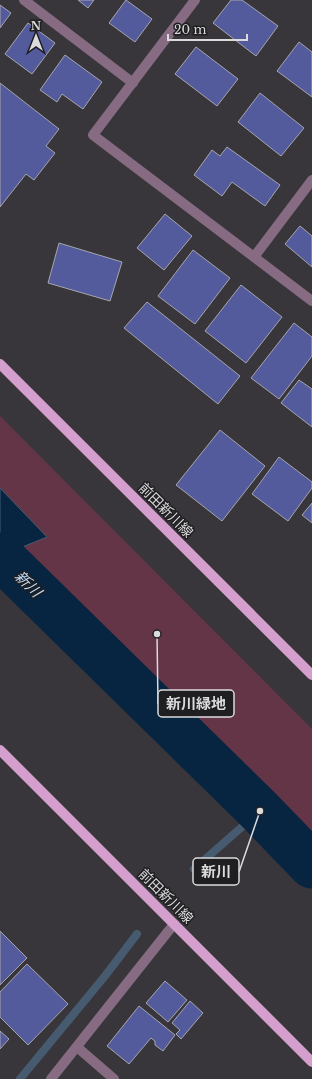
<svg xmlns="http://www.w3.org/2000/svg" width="312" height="1079" font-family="'Libre Baskerville','Noto Sans JP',serif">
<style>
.green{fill:#643546}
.water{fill:#072541;stroke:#475b70}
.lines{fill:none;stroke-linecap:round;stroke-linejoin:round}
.stream{stroke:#475b70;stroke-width:8}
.river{stroke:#072541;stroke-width:47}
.building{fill:#545b9d;stroke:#a5a6ac}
.minor{stroke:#866b82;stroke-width:10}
.major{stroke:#d49ecd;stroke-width:10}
.labels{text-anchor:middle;stroke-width:3;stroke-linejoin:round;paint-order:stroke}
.street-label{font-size:14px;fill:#dbdadd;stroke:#1f1e20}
.water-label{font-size:15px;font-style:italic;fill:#bfddfc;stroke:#1f1e20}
.leader{fill:none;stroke:#dbdadd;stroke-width:1.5}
.callout-dot{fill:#dbdadd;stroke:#1f1e20;stroke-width:1.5}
.callout{fill:#1f1e20;stroke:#dbdadd;stroke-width:1.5}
.callout-label{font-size:15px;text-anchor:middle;font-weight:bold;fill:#dbdadd}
</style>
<rect width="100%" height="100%" fill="#38363a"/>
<path class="green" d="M0,416L312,729V843L0,540Z"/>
<path class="water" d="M0,488L47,537L0,556Z"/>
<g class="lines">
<g class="stream">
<path d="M194,869L260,811"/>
<path d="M20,1079L105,976L137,934"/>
</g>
<path class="river" d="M0,556L260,811L312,865"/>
</g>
<g class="building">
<path d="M78,0H94L88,8Z"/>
<path d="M126,0L152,19L135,42L109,23Z"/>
<path d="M231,0H242L278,26L256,56L213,23Z"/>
<path d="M0,5L11,13L0,28Z"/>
<path d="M28,23L55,43L32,74L5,54Z"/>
<path d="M299,42L312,52V97L277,71Z"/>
<path d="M196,47L238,79L217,106L175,74Z"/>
<path d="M65,55L102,82L83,109L62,94L57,102L40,90Z"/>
<path d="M0,83L59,129L46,146L55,153L34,180L26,174L0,207Z"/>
<path d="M260,93L304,128L281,156L238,122Z"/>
<path d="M227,147L280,185L265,206L232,182L222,196L194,175L212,150L220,156Z"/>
<path d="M165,214L192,236L164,270L137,248Z"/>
<path d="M300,226L312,236V267L285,244Z"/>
<path d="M59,243L122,262L110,301L48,283Z"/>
<path d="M193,250L230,278L195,324L158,296Z"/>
<path d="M241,285L282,317L246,363L205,331Z"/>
<path d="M147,302L240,376L218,404L124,328Z"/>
<path d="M294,323L312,337V356L279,399L251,378Z"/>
<path d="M299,380L312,389V427L281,403Z"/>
<path d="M220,430L265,466L222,521L176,485Z"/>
<path d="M279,457L312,482V488L288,521L252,494Z"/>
<path d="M312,503V523L302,515Z"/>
<path d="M0,931L27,958L0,985Z"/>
<path d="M27,964L68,1004L28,1045L0,1017V992Z"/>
<path d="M165,981L187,1000L168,1022L146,1003Z"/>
<path d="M190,1001L203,1013L181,1039L176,1034L180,1030L172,1023Z"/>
<path d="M139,1006L175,1035L163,1051L155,1045V1041L151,1038L129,1064L107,1046Z"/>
<path d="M0,1031L9,1039L0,1049Z"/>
</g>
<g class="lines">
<g class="minor">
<path d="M24,0L133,83"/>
<path d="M195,0L93,135L312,301"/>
<path d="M254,257L312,180"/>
<path d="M77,1047L114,1079"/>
<path d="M51,1079L174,924"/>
</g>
<g class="major">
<path d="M0,364L312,675"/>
<path d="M0,750L312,1062"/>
</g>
</g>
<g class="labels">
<g class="street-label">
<text transform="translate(166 510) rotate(45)" y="5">前田新川線</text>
<text transform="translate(166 896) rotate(45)" y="5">前田新川線</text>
</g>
<g class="water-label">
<text transform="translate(28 584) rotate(45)" y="5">新川</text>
</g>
</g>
<path class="leader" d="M157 634L158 704M260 811L239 872"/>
<g class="callout-dot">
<circle cx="157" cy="634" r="4"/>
<circle cx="260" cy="811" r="4"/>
</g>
<g class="callout">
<rect x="158" y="690" width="76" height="27" rx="4"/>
<rect x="193" y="858" width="46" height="27" rx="4"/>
</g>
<g class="callout-label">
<text x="196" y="709">新川緑地</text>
<text x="216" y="877">新川</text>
</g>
<g transform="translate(36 36)" stroke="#1f1e20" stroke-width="3" paint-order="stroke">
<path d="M0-3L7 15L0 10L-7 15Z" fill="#dbdadd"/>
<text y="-6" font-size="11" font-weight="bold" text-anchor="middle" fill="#dbdadd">N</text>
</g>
<path d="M168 34v6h79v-6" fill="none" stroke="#dbdadd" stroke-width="2"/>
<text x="174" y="34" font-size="12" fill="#dbdadd" stroke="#1f1e20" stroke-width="3" paint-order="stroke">20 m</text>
</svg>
